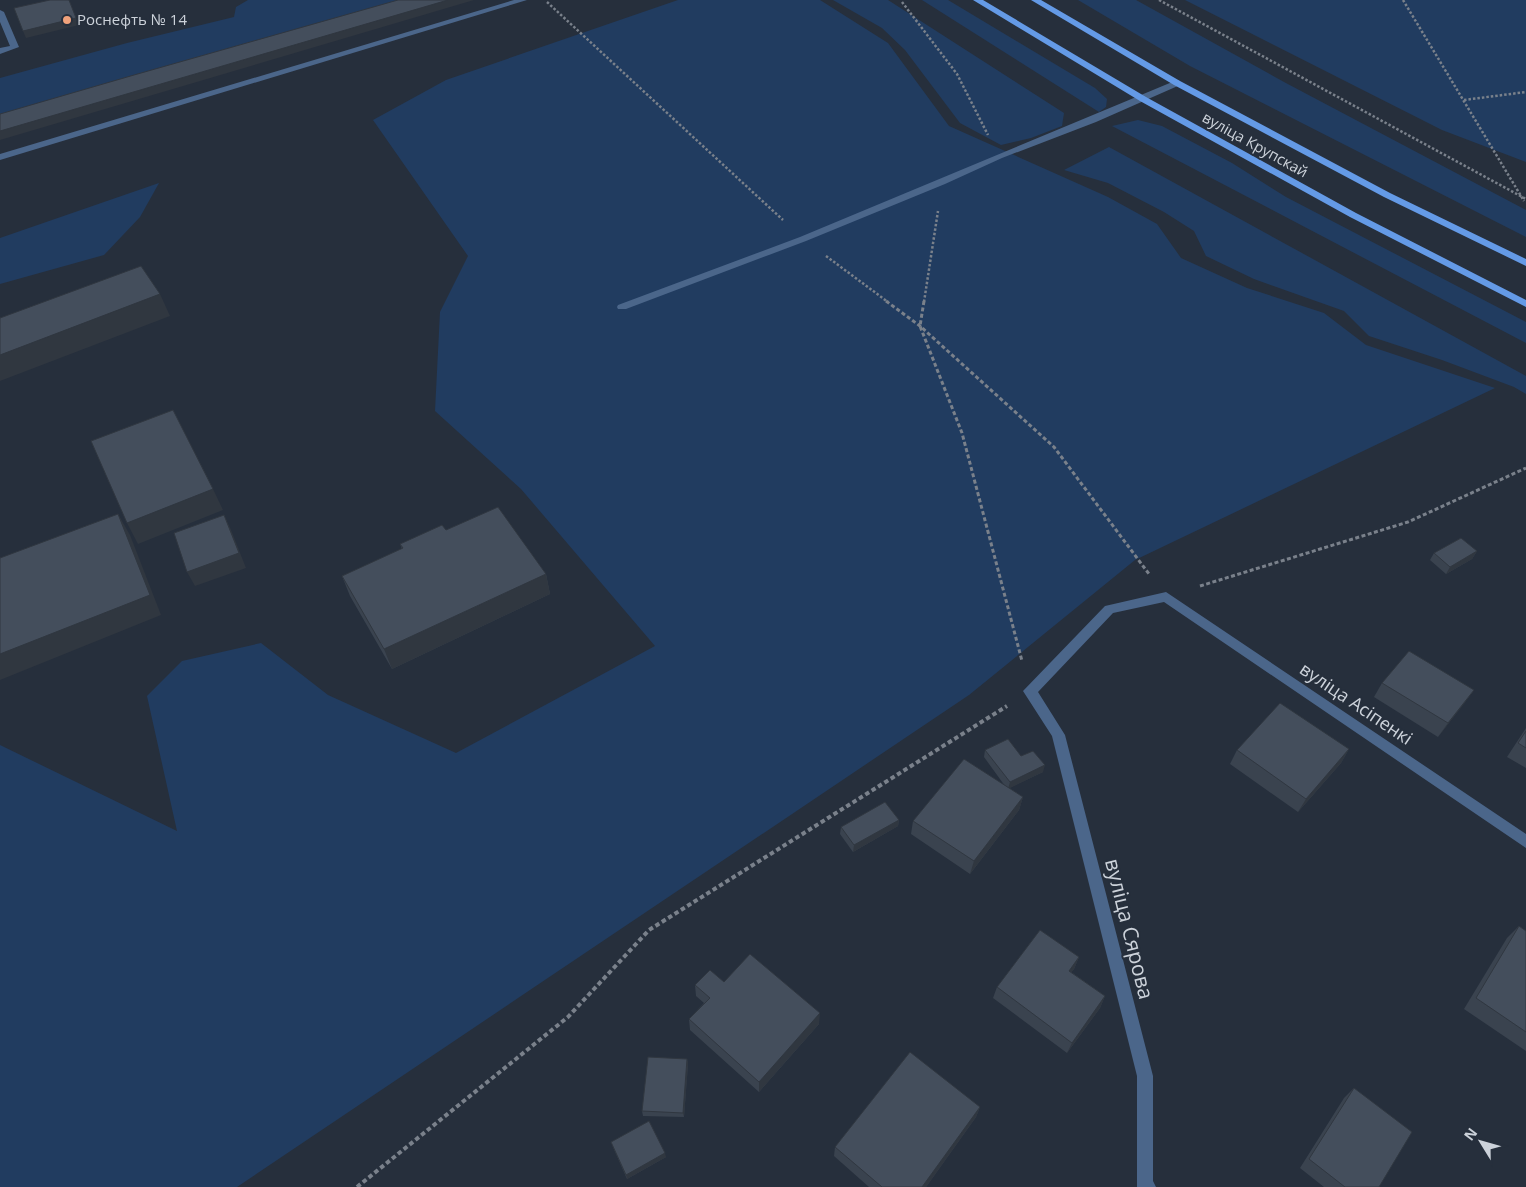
<svg xmlns="http://www.w3.org/2000/svg" width="1526" height="1187" font-family="'Open Sans',sans-serif">
<style>
.green{fill:#213c60}
.lines{fill:none;stroke-linecap:round;stroke-linejoin:round}
.path-far2{stroke:#7a818b;stroke-width:2.5;stroke-dasharray:2.5 2;stroke-linecap:butt}
.path-far1{stroke:#7a818b;stroke-width:3;stroke-dasharray:4 2.5;stroke-linecap:butt}
.path{stroke:#7a818b;stroke-width:4;stroke-dasharray:4.5 3;stroke-linecap:butt}
.lane{fill:#4b668a;fill-rule:evenodd}
.street{fill:#4b668a;fill-rule:evenodd}
.primary{fill:#649ae6;fill-rule:evenodd}
.wall{fill:#3a434f}
.shaded-wall{fill:#303740}
.building{fill:#444e5c;stroke:#303740}
.poi-dot{fill:#f1a27b;stroke:#262f3c;stroke-width:2}
.labels{text-anchor:middle;stroke-width:4;stroke-linejoin:round;paint-order:stroke}
.far-poi-label{font-size:15px;fill:#ccd2da;stroke:#262f3c;text-anchor:start}
.far-street-label{font-size:15px;fill:#ccd2da;stroke:#262f3c}
.street-label{font-size:18px;fill:#ccd2da;stroke:#262f3c}
.near-street-label{font-size:21px;fill:#ccd2da;stroke:#262f3c}
</style>
<rect width="100%" height="100%" fill="#262f3c"/>
<g class="green">
<path d="M248,0H413L0,120V78L127,43L234,17L236,7Z"/>
<path d="M678,0H820L888,43L949,126L1108,197L1157,224L1181,258L1247,288L1324,313L1366,345L1495,388L1135,560L969,695L237,1187H0V745L177,831L147,696L182,661L261,643L328,695L456,753L655,646L521,489L435,411L440,312L468,256L373,120L446,80Z"/>
<path d="M833,0H888L1064,113L1062,126L1031,138L1001,145L960,123L905,50L882,28Z"/>
<path d="M922,0H948L1095,88L1107,99L1106,107L1099,112Z"/>
<path d="M1078,0H1136L1284,82L1526,210V237L1190,66Z"/>
<path d="M1185,0H1526V162L1442,130Z"/>
<path d="M1138,120L1162,126L1232,163L1286,197L1526,322V343L1112,126Z"/>
<path d="M1109,147L1526,376V394L1514,387L1442,360L1369,336L1344,311L1254,279L1206,256L1194,231L1164,212L1108,183L1064,170Z"/>
<path d="M159,183L140,217L104,255L0,284V238Z"/>
</g>
<g class="lines">
<g class="path-far2">
<path d="M1159,0L1526,199"/>
<path d="M1403,0L1524,201"/>
<path d="M547,2L783,220"/>
<path d="M902,2L957,74L988,135"/>
<path d="M1464,100L1526,92"/>
<path d="M826,256L888,302"/>
<path d="M924,302L938,211"/>
</g>
<g class="path-far1">
<path d="M886,301L920,326L1054,447L1149,574"/>
<path d="M924,301L920,326L962,433L1022,661"/>
<path d="M1200,586L1408,522L1526,468"/>
</g>
<path class="path" d="M357,1187L568,1017L649,930L1007,706"/>
<g class="lane">
<path d="M514,0H527L0,160V154Z"/>
<path d="M0,10L4,12L19,47L0,54V48L10,46L0,22Z"/>
<path d="M1177,80L1180,81V85L1096,122L1002,158L945,184L806,241L626,309H618L617,307L618,305L800,237Z"/>
</g>
<path class="street" d="M1166,592L1526,834V848L1164,602L1113,613L1038,692L1065,735L1153,1076V1181L1156,1187H1137V1076L1052,736L1023,691L1105,606Z"/>
<g class="primary">
<path d="M973,0H983L1146,97L1356,213L1526,300V307L1350,217L1140,101Z"/>
<path d="M1031,0H1041L1180,81L1390,193L1526,259V266L1384,197L1174,85Z"/>
</g>
</g>
<g class="wall">
<path d="M446,530L546,574L550,594L392,669L350,596L342,576L402,549L400,544Z"/>
<path d="M1477,551L1472,559L1446,574L1430,560L1434,553Z"/>
<path d="M1382,683L1474,690L1438,737L1374,697Z"/>
<path d="M1526,728V768L1507,757Z"/>
<path d="M1349,749L1341,763L1298,812L1230,764L1237,750Z"/>
<path d="M985,750L1021,756L1043,772L1009,788L1023,797L1019,810L970,874L911,834L913,821L1005,786L984,757Z"/>
<path d="M899,820L898,826L853,852L840,834L841,827Z"/>
<path d="M1519,926L1526,931V1051L1464,1009L1507,938Z"/>
<path d="M1079,957L1074,969L1071,972L1105,996L1100,1008L1067,1053L993,998L997,987Z"/>
<path d="M724,982L819,1024L759,1092L690,1030L689,1019L704,1003L696,996L695,985Z"/>
<path d="M687,1059L688,1064L684,1117L643,1116L642,1111Z"/>
<path d="M1354,1088L1379,1187H1324L1300,1168L1344,1098Z"/>
<path d="M980,1107L976,1117L926,1187H869L834,1156L835,1147Z"/>
<path d="M611,1142L666,1157L627,1179L613,1147Z"/>
</g>
<g class="shaded-wall">
<path d="M448,0H474L0,140V131Z"/>
<path d="M76,18L79,25L26,38L23,31Z"/>
<path d="M160,294L170,316L0,381V355Z"/>
<path d="M213,489L223,510L138,544L127,523Z"/>
<path d="M118,514L130,535L161,615L0,680V654Z"/>
<path d="M224,515L231,530L246,568L195,586L187,572Z"/>
<path d="M1477,551L1472,559L1446,574L1450,567Z"/>
<path d="M546,574L550,594L392,669L384,649Z"/>
<path d="M1474,690L1464,704L1438,737L1448,723Z"/>
<path d="M1349,749L1341,763L1298,812L1306,799Z"/>
<path d="M1045,765L1043,772L1008,789L1010,782Z"/>
<path d="M1023,797L1019,810L970,874L974,861Z"/>
<path d="M899,820L898,826L853,852L854,845Z"/>
<path d="M1079,957L1074,969L1064,982L1069,971Z"/>
<path d="M1105,996L1100,1008L1067,1053L1072,1043Z"/>
<path d="M820,1013L819,1024L759,1092V1082Z"/>
<path d="M687,1059L688,1064L684,1117L683,1113Z"/>
<path d="M980,1107L976,1117L926,1187H922Z"/>
<path d="M665,1153L666,1157L627,1179L626,1175Z"/>
</g>
<g class="building">
<path d="M50,0H69L76,18L23,31L14,8Z"/>
<path d="M398,0H448L0,131V114L134,75Z"/>
<path d="M141,266L160,294L0,355V318Z"/>
<path d="M173,410L213,489L127,523L91,441Z"/>
<path d="M498,507L546,574L384,649L342,576L403,548L400,544L442,525L446,530Z"/>
<path d="M118,514L150,595L0,654V558Z"/>
<path d="M224,515L239,553L187,572L174,533Z"/>
<path d="M1461,538L1477,551L1450,567L1434,553Z"/>
<path d="M1409,651L1474,690L1448,723L1382,683Z"/>
<path d="M1280,703L1349,749L1306,799L1237,750Z"/>
<path d="M1526,731V748L1518,743Z"/>
<path d="M1008,739L1021,756L1033,751L1045,765L1010,782L985,750Z"/>
<path d="M964,759L1023,797L974,861L913,821Z"/>
<path d="M885,802L899,820L854,845L841,827Z"/>
<path d="M1519,926L1526,931V1032L1476,998Z"/>
<path d="M1040,930L1079,957L1069,971L1105,996L1072,1043L997,987Z"/>
<path d="M750,954L820,1013L759,1082L689,1019L710,998L695,985L710,970L724,982Z"/>
<path d="M910,1052L980,1107L922,1187H882L835,1147Z"/>
<path d="M648,1057L687,1059L683,1113L642,1111Z"/>
<path d="M1354,1088L1412,1132L1379,1187H1345L1309,1159Z"/>
<path d="M649,1121L665,1153L626,1175L611,1142Z"/>
</g>
<circle class="poi-dot" cx="67" cy="20" r="5"/>
<g class="labels">
<g class="far-poi-label">
<text x="77" y="25">Роснефть № 14</text>
</g>
<g class="far-street-label">
<text transform="translate(1255 145) rotate(29)" y="5">вуліца Крупскай</text>
</g>
<g class="street-label">
<text transform="translate(1356 704) rotate(34)" y="6">вуліца Асіпенкі</text>
</g>
<g class="near-street-label">
<text transform="translate(1129 929) rotate(76)" y="7">вуліца Сярова</text>
</g>
</g>
<g transform="translate(1481 1142) rotate(307)" stroke="#262f3c" stroke-width="4" paint-order="stroke">
<path d="M0-4L9 19L0 12L-9 19Z" fill="#ccd2da"/>
<text y="-8" font-size="14" font-weight="bold" text-anchor="middle" fill="#ccd2da">N</text>
</g>
</svg>
